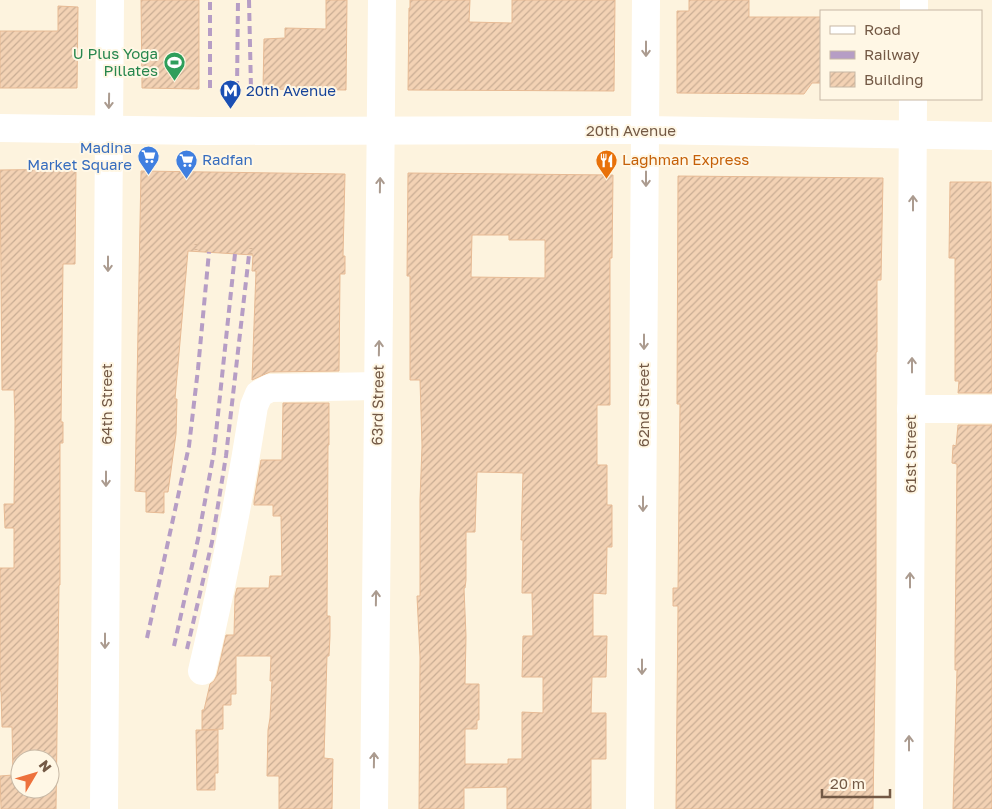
<svg xmlns="http://www.w3.org/2000/svg" width="992" height="809" font-family="'Golos Text',sans-serif">
<style>
.building{fill:url(#building-hatch);stroke:#e7ba94;fill-rule:evenodd}
.lines{fill:none;stroke-linecap:round;stroke-linejoin:round}
.path{stroke:#d8b698;stroke-width:3;stroke-dasharray:1 4;stroke-linecap:butt}
.minor{stroke:#fff;stroke-width:28}
.rail{stroke:#b69dc5;stroke-width:4;stroke-dasharray:8 5;stroke-linecap:butt}
.oneway{stroke:#ab9b8f}
.labels{text-anchor:middle;stroke-width:4;stroke-linejoin:round;paint-order:stroke}
.leisure-label{font-size:15px;fill:#27864d;stroke:#fff7e5;text-anchor:end}
.transit-label{font-size:15px;fill:#164399;stroke:#fff7e5;text-anchor:start}
.street-label{font-size:15px;fill:#735945;stroke:#fff7e5}
.shop-label{font-size:15px;fill:#366cbe;stroke:#fff7e5;text-anchor:end}
.food-label{font-size:15px;fill:#c56008;stroke:#fff7e5;text-anchor:start}
</style>
<defs>
<pattern id="building-hatch" width="6" height="6" patternUnits="userSpaceOnUse" patternTransform="scale(1.25)"><rect width="6" height="6" fill="#f3d2b4"/><path d="M-1 1l2-2M0 6l6-6M5 7l2-2" fill="none" stroke="#c9ad94"/></pattern>
</defs>
<rect width="100%" height="100%" fill="#fdf3de"/>
<g class="building">
<path d="M141,0H199V89L142,88Z"/>
<path d="M326,0H347L346,90L263,89L264,39L285,38V28L326,29Z"/>
<path d="M410,0H470L469,22L512,23V0H615L614,91L408,90L409,8H410Z"/>
<path d="M689,0H749V17H821V83H812L804,94L677,93V11H689Z"/>
<path d="M58,6L78,7L77,88H0V31H58Z"/>
<path d="M76,169L75,264H63L61,422H63V443H60V585H59L56,809H1L0,776L13,775L12,727H2L1,691H0V568H14V528H5L4,504H14L15,422L14,390H2L0,170ZM20,759H50V789H20Z"/>
<path d="M141,171L345,174L343,256H345V274H340L339,371L270,372L252,380L256,271H252L253,255L188,251L175,399H177L176,434L168,492H164V513L146,512V492L135,491Z"/>
<path d="M408,173L613,175L612,258H610V405H597V465H607V505H612V547H607L606,594L593,593V636H607L606,677H592L591,713H606V759H591V809H507V787L464,788V809H419L420,657L417,596H420V500L422,446L420,380H410V276H407ZM472,235H509V240H545V278L471,277ZM477,472L523,473L521,540H523L522,593H532L533,636H523L522,677H543V713L522,712V759H508V764H465V729H477V720H479V684H465L466,636L464,588H465L466,580V532H475Z"/>
<path d="M678,176L883,178L881,280H877V352H876V609L873,809H676L678,606H673V588H678L680,404H677Z"/>
<path d="M950,182H991L992,393H958L959,381H955V258H949Z"/>
<path d="M283,403H329V445H328L327,616H330V636L329,656H327L324,758L333,759L332,809H279V776H267L268,730L270,718L272,681H270L271,656H236V694H231V705H223V729L202,730V710H204L210,684L214,681L217,675L226,635H234L235,596L237,588H269L270,576H282L281,516H273V505H254V501L261,460H282Z"/>
<path d="M958,425H992V809H953L957,670H955V652L957,464L952,463L953,445L956,446Z"/>
<path d="M196,730H218V773H215V790H197Z"/>
</g>
<g class="lines">
<g class="path">
<path d="M196,250V242"/>
<path d="M251,254V246"/>
</g>
<g class="minor">
<path d="M914,11V0"/>
<path d="M0,128L201,131L646,130L992,136"/>
<path d="M911,409H992"/>
<path d="M202,671C223,583 240,495 254,406L259,394L270,388L378,386"/>
<path d="M104,809L110,0"/>
<path d="M374,809L382,0"/>
<path d="M640,809L646,0"/>
<path d="M909,809L913,99"/>
</g>
<g class="rail">
<path d="M249,0L251,89"/>
<path d="M210,88V0"/>
<path d="M237,89L238,0"/>
<path d="M147,638L189,446L198,369L209,252"/>
<path d="M174,646L198,539L214,452L235,254"/>
<path d="M187,649L212,542L226,456L249,255"/>
</g>
</g>
<defs><path id="oneway-shaft" d="M-6 0H5M1.5-3L5.5 0L1.5 3" fill="none" stroke-width="1.6" stroke-linecap="round" stroke-linejoin="round" transform="scale(1.25)"/></defs>
<g class="oneway">
<use href="#oneway-shaft" transform="translate(646 49) rotate(90)"/>
<use href="#oneway-shaft" transform="translate(109 101) rotate(91)"/>
<use href="#oneway-shaft" transform="translate(646 179) rotate(90)"/>
<use href="#oneway-shaft" transform="translate(380 185) rotate(-89)"/>
<use href="#oneway-shaft" transform="translate(913 203) rotate(-90)"/>
<use href="#oneway-shaft" transform="translate(108 264) rotate(90)"/>
<use href="#oneway-shaft" transform="translate(644 342) rotate(90)"/>
<use href="#oneway-shaft" transform="translate(379 348) rotate(-89)"/>
<use href="#oneway-shaft" transform="translate(912 365) rotate(-90)"/>
<use href="#oneway-shaft" transform="translate(106 479) rotate(90)"/>
<use href="#oneway-shaft" transform="translate(643 504) rotate(90)"/>
<use href="#oneway-shaft" transform="translate(910 580) rotate(-90)"/>
<use href="#oneway-shaft" transform="translate(376 598) rotate(-89)"/>
<use href="#oneway-shaft" transform="translate(105 641) rotate(90)"/>
<use href="#oneway-shaft" transform="translate(642 667) rotate(90)"/>
<use href="#oneway-shaft" transform="translate(909 743) rotate(-90)"/>
<use href="#oneway-shaft" transform="translate(374 760) rotate(-89)"/>
</g>
<defs>
<symbol id="stadium-pin" viewBox="-11 -11 22 30"><path d="M0 17L-7.5 6A9.5 9.5 0 1 1 7.5 6Z" fill="#2e9e5b" stroke="#fff7e5"/><path d="M0-5a6.5 5 0 1 0 0 10a6.5 5 0 1 0 0-10ZM-3.5-1.8h7v3.6h-7Z" fill="#fff"/></symbol>
<symbol id="metro-pin" viewBox="-11 -11 22 30"><path d="M0 17L-7.5 6A9.5 9.5 0 1 1 7.5 6Z" fill="#1a4fb4" stroke="#fff7e5"/><path d="M-5.5 5V-5H-3L0 0L3-5H5.5V5H3V-.5L0 4L-3-.5V5Z" fill="#fff"/></symbol>
<symbol id="supermarket-pin" viewBox="-11 -11 22 30"><path d="M0 17L-7.5 6A9.5 9.5 0 1 1 7.5 6Z" fill="#3f7fe0" stroke="#fff7e5"/><path d="M-6-5.5h2.5l.6 2H6L4.5 2H-2.5L-4.4-4H-6ZM-1.5 3.2a1.3 1.3 0 1 0 .1 0ZM3 3.2a1.3 1.3 0 1 0 .1 0Z" fill="#fff"/></symbol>
<symbol id="restaurant-pin" viewBox="-11 -11 22 30"><path d="M0 17L-7.5 6A9.5 9.5 0 1 1 7.5 6Z" fill="#e8710a" stroke="#fff7e5"/><path d="M-5-6h1v4h1v-4h1v4h1v-4h1v5L-1.5 .5V6h-2V.5L-5-1ZM5-6V6H3V1.5H1.5Q1.5-4 5-6Z" fill="#fff"/></symbol>
</defs>
<g fill-rule="evenodd">
<use href="#stadium-pin" x="162" y="50" width="25" height="34"/>
<use href="#metro-pin" x="218" y="78" width="25" height="34"/>
<use href="#supermarket-pin" x="136" y="144" width="25" height="34"/>
<use href="#supermarket-pin" x="174" y="148" width="25" height="34"/>
<use href="#restaurant-pin" x="594" y="148" width="25" height="34"/>
</g>
<g class="labels">
<g class="leisure-label">
<text x="158" y="59">U Plus Yoga<tspan x="158" dy="17">Pillates</tspan></text>
</g>
<g class="transit-label">
<text x="246" y="96">20th Avenue</text>
</g>
<g class="street-label">
<text x="631" y="136">20th Avenue</text>
<text transform="translate(107 404) rotate(-90)" y="5">64th Street</text>
<text transform="translate(378 405) rotate(-89)" y="5">63rd Street</text>
<text transform="translate(644 405) rotate(-90)" y="5">62nd Street</text>
<text transform="translate(911 454) rotate(-90)" y="5">61st Street</text>
</g>
<g class="shop-label">
<text x="132" y="153">Madina<tspan x="132" dy="17">Market Square</tspan></text>
<text x="202" y="165" text-anchor="start">Radfan</text>
</g>
<g class="food-label">
<text x="622" y="165">Laghman Express</text>
</g>
</g>
<rect x="820" y="10" width="162" height="90" fill="#fff7e5" stroke="#c7b8a5"/>
<rect x="830" y="26" width="25" height="8" fill="#ffffff" stroke="#c7b8a5"/>
<text x="864" y="35" font-size="15" fill="#735945">Road</text>
<rect x="830" y="51" width="25" height="8" fill="#b69dc5" stroke="#c7b8a5"/>
<text x="864" y="60" font-size="15" fill="#735945">Railway</text>
<rect x="830" y="72" width="25" height="15" fill="url(#building-hatch)" stroke="#c7b8a5"/>
<text x="864" y="85" font-size="15" fill="#735945">Building</text>
<g transform="translate(35 774) rotate(52)"><circle r="24" fill="#fff7e5" stroke="#c7b8a5"/>
<path d="M0-4L9 19L0 12L-9 19Z" fill="#ed713c"/>
<text y="-8" font-size="14" font-weight="bold" text-anchor="middle" fill="#735945">N</text>
</g>
<path d="M822 789v8h68v-8" fill="none" stroke="#735945" stroke-width="2.5"/>
<text x="830" y="789" font-size="15" fill="#735945" stroke="#fff7e5" stroke-width="4" paint-order="stroke">20 m</text>
</svg>
